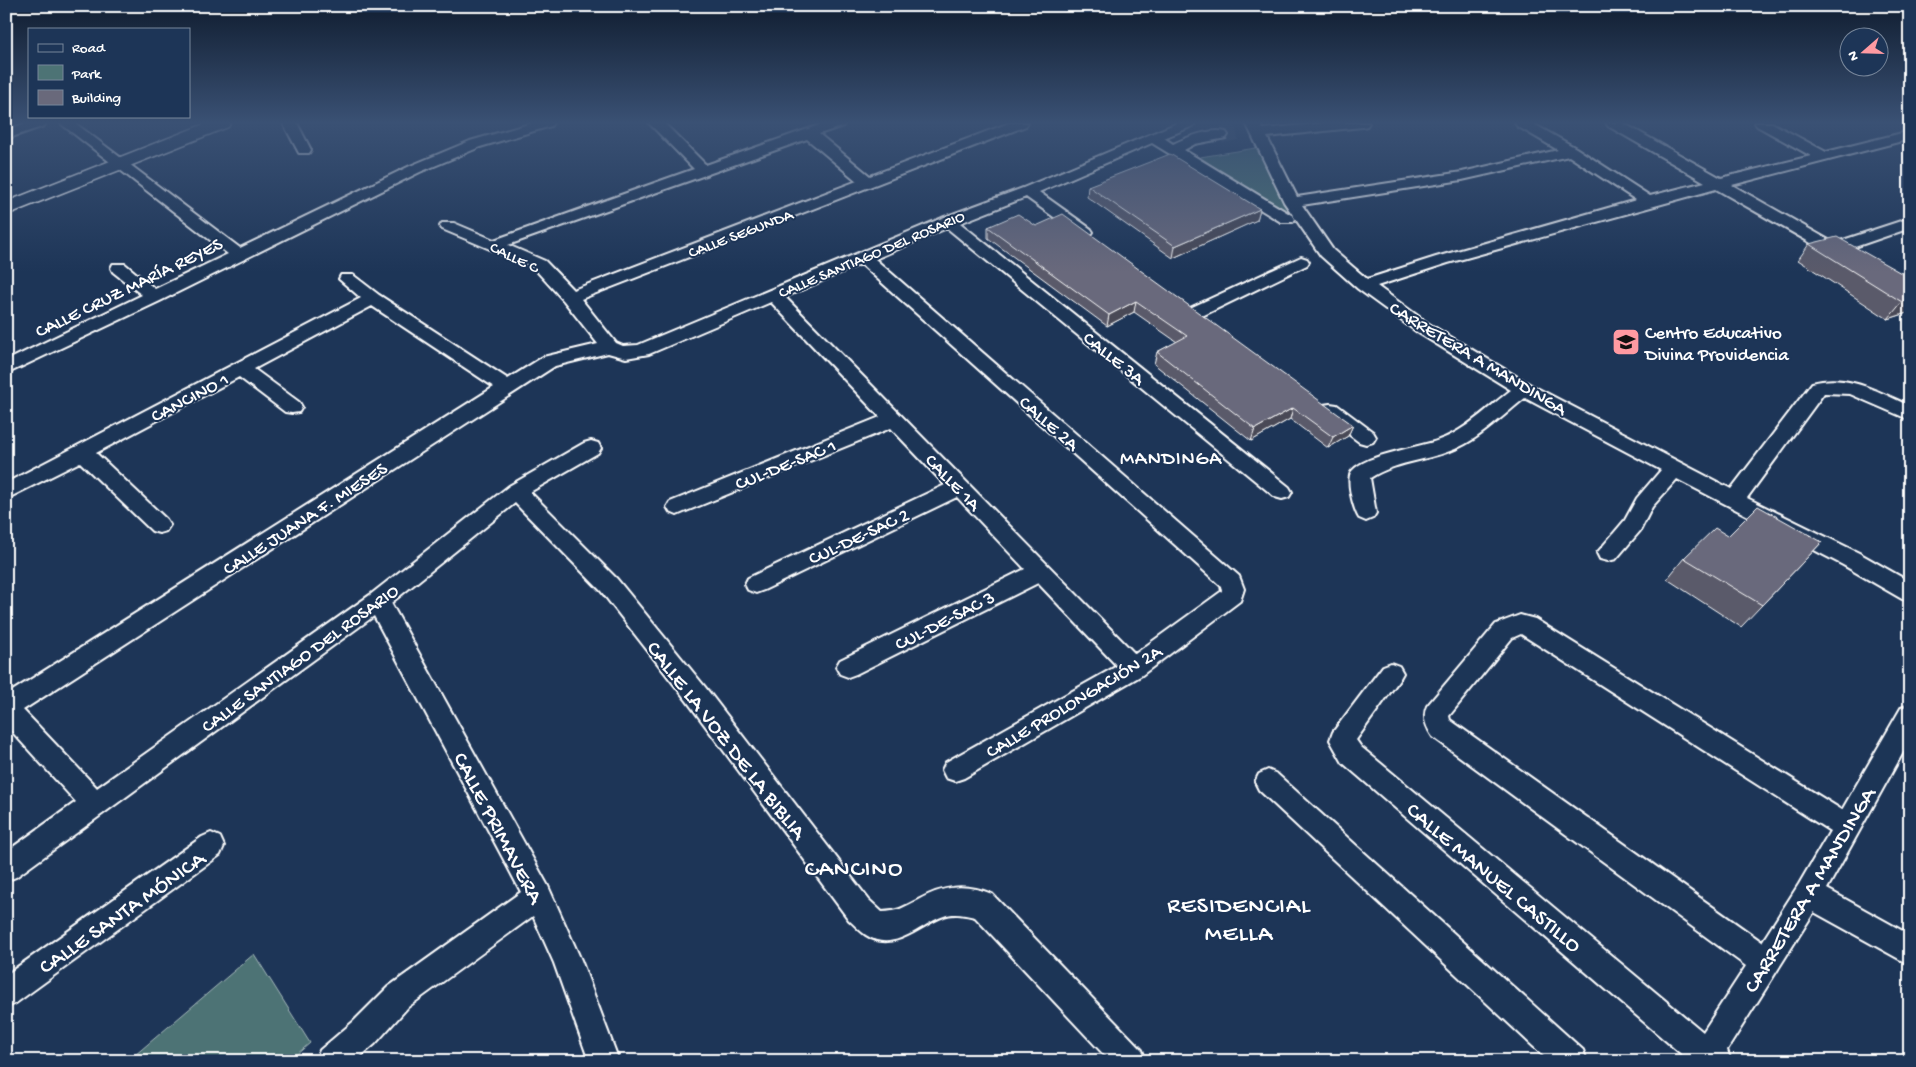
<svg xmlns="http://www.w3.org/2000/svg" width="1916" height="1067" font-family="'Gochi Hand',sans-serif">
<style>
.green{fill:#4d7375;stroke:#a6b9ba}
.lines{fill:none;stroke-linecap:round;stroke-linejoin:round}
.minor-tunnel{stroke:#344968;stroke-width:16;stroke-dasharray:16 8;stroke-linecap:butt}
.minor-casing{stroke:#fff;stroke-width:4}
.major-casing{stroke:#fff;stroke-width:3}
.minor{fill:#1d3557;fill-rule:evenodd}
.major{fill:#1d3557;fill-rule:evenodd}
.wall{fill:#5a5a6a;stroke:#fff}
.shaded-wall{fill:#4a4a56;stroke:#fff}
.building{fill:#69697b;stroke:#fff}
.labels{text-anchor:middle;stroke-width:4;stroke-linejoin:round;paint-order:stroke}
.far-street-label{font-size:16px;fill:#fff;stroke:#1d3557}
.street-label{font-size:19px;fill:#fff;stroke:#1d3557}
.poi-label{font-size:19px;fill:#fff;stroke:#1d3557;text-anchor:start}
.neighbourhood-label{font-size:20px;letter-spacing:1px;fill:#fff;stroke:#1d3557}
.near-street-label{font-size:22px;fill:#fff;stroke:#1d3557}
.near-neighbourhood-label{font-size:24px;letter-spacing:1px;fill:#fff;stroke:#1d3557}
</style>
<rect width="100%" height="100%" fill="#1d3557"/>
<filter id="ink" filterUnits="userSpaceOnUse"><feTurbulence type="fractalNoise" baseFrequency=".02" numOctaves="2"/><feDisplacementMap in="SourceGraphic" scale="10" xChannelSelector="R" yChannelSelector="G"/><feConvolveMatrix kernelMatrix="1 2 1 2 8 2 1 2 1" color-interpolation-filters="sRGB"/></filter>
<g filter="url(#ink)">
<g class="green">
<path d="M1262,147L1294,221L1200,157Z"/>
<path d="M254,954L310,1043L289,1061H128Z"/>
</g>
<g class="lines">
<path class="minor-tunnel" d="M1221,135L1238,132"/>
<defs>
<g id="minor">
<path d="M27,123H46L44,126L6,139V130Z"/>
<path d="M60,123H75L240,248L410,166L470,141L532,123H553L551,126L480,147L420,172L160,301L6,374V361L142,295L113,272L111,268L113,264H125L155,289L228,254Z"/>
<path d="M283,123H297L311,150L309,153H299Z"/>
<path d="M649,123H664L706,165L825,123H845L843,126L819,134L870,176L1009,123H1028L1026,126L581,299L616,343L623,346L638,345L942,218L1023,188L1177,123H1195L1193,126L1164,138L1173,144C1187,137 1211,128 1226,132L1228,135L1226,138L1195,144L1184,150L1293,216L1295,219L1293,222H1281L1152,143L1039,192L1091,229L1093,232L1091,235H1079L1026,197L960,223L1289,487L1292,492L1289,497L1282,499L1275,497L947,228L875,259L1239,576L1244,589L1240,601L1142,675L964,778L955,781L946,778L942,770L946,762L1117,666L1038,583L856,674L848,677L840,674L836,667L840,660L1025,569L957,497L764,590L756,593L748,590L745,584L748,578L945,485L891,428L684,512L677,515L670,512L667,507L670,502L880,417L771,302L649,354L626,358L608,353L555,366L23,710L97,788L370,595L509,486L584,443L591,441L598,443L601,448L598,453L530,492L617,579L705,687L869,900L882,912C897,912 905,907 918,900C943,886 965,883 992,894L1142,1050L1146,1061H1110L975,917C965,915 954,912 944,916C920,924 894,954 866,935C860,931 855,925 849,920L687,701L601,591L515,503L391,603L548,886L581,960L619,1061H589L554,963L533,916L408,1007L375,1044L355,1061H316L320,1050L353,1022L388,987L521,892L374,616L16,877L6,881V852L76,802L6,725V695L494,387L372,306L254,369L299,402L302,407L299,412L292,413L285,412L239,377L96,453L166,519L170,525L166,531L159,533L152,531L80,462L6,499V483L361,298L339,279L341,275H353L379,295L508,379L543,357L598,344L564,301L533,267L442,229L440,226L442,223H454L494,240L694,169ZM807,139L857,181L573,290L545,261L508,245ZM861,264L1221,586L1222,591L1135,654L785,297Z"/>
<path d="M1246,123H1260L1263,129L1325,123H1369L1367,126L1362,127L1267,137L1297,197L1462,172L1558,150L1517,126L1515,123H1532L1576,148L1650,196L1705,182L1608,126L1606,123H1623L1721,178L1811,156L1757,126L1755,123H1772L1826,152L1910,131V139L1732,185L1834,243L1910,218V228L1846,250L1853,256L1851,259H1839L1716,189L1448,263L1377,286L1429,324L1531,385L1731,489L1812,383C1847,373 1879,392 1910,406V420L1850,394L1824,393L1747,498L1859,553L1910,582V602L1902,599L1843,565L1677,479L1652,507L1640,531L1616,559L1608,561L1600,559L1597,553L1625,520L1637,498L1661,470L1525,398C1502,416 1478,441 1450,451C1424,461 1395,462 1370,478L1376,513L1373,518L1366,521L1359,518C1354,510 1345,479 1352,471C1367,454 1418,448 1439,440C1464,432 1490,406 1511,390L1417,332L1358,289L1321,256L1284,202ZM1569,156L1636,200L1436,257L1367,279L1333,250L1302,205L1462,180Z"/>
<path d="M1301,257L1307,259L1309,262L1307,265L1202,316L1196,317L1190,316L1187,312L1190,308Z"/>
<path d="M1330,404L1337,405L1373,432L1376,437L1373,442L1366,444L1359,442L1323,415L1320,410L1323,405Z"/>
<path d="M1520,615L1535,619L1842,810L1901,708L1910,705V740L1827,889L1910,935V965L1814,912L1727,1050L1731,1061H1687V1059L1343,763L1330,740L1333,732L1383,666L1391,663L1399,666L1403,673L1399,680L1356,740L1361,747L1703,1032L1746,966L1433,737C1426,727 1422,717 1427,706L1496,624ZM1521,634L1830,831L1799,884L1762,942L1450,720L1449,716L1512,638Z"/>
<path d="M1268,770L1277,774L1583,1050L1587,1061H1549L1259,790L1255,782L1259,774Z"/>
<path d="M211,833L220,837L224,846L220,855L16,1003L6,1008V975L202,837Z"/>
</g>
<path id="major" d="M207,123H231L228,127L6,215V202Z"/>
</defs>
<use href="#minor" class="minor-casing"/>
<use href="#major" class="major-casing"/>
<use href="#minor" class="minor"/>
<use href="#major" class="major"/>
</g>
<g class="wall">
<path d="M1088,186L1260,209L1257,220L1173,258L1087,197Z"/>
<path d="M1036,226L1353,425L1348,436L1328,448L1290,419L1251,441L1154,364L1157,352L1177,342L1134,312L1107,326L988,238V227Z"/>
<path d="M1809,244L1910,278V312L1888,319L1798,260Z"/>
<path d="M1728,536L1822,542L1741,627L1667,579L1684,558Z"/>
</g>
<g class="shaded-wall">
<path d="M1260,209L1257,220L1173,258L1175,246Z"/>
<path d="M1910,300V312L1888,319L1902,302Z"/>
<path d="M1136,301L1134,312L1107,326L1109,315Z"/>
<path d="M1293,408L1290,419L1251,441L1255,429Z"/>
<path d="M1353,425L1348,436L1328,448L1333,437Z"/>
</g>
<g class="building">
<path d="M1170,154L1260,209L1175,246L1088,186Z"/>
<path d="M1018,214L1036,226L1063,214L1353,425L1333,437L1293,408L1255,429L1157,352L1187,336L1136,301L1109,315L988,227Z"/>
<path d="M1837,237L1910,278V300L1902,302L1809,244Z"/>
<path d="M1758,506L1822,542L1762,605L1684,558L1715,528L1728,536Z"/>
</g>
</g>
<linearGradient id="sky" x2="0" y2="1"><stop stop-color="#101d30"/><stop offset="0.45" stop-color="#3a5174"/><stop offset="1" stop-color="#3a5174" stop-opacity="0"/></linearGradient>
<rect width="1916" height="272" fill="url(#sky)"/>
<defs>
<symbol id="school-square" viewBox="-11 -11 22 22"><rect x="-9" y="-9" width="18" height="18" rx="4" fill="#ff9aa2" stroke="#1d3557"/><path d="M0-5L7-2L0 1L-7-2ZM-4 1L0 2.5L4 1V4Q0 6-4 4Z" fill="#111"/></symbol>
</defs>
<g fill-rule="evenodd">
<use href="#school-square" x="1610" y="326" width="32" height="32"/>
</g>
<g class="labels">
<g class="far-street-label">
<text transform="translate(740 232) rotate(-21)" y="6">CALLE SEGUNDA</text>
<text transform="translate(871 253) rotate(-23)" y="6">CALLE SANTIAGO DEL ROSARIO</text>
<text transform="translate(515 256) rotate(26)" y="6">CALLE C</text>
</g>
<g class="street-label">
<text transform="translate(128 286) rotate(-26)" y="7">CALLE CRUZ MARÍA REYES</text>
<text transform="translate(1115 357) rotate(39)" y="7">CALLE 3A</text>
<text transform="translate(1479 357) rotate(31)" y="7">CARRETERA A MANDINGA</text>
<text transform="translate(189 396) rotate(-28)" y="7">CANCINO 1</text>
<text transform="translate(1050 422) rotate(41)" y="7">CALLE 2A</text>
<text transform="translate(785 463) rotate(-22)" y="7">CUL-DE-SAC 1</text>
<text transform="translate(954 481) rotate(46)" y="7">CALLE 1A</text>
<text transform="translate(304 517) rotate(-33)" y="7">CALLE JUANA F. MIESES</text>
<text transform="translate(858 535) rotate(-25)" y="7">CUL-DE-SAC 2</text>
<text transform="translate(944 619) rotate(-27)" y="7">CUL-DE-SAC 3</text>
<text transform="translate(299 657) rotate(-36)" y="7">CALLE SANTIAGO DEL ROSARIO</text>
<text transform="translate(1073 700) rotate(-31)" y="7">CALLE PROLONGACIÓN 2A</text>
</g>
<g class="poi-label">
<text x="1645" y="338">Centro Educativo<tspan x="1645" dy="22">Divina Providencia</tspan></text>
</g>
<g class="neighbourhood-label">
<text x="1171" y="464">MANDINGA</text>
</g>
<g class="near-street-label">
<text transform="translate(728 739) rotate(52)" y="8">CALLE LA VOZ DE LA BIBLIA</text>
<text transform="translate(500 827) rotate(62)" y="8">CALLE PRIMAVERA</text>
<text transform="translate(1495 876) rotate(40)" y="8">CALLE MANUEL CASTILLO</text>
<text transform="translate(1808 889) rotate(-59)" y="8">CARRETERA A MANDINGA</text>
<text transform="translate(121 911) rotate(-35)" y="8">CALLE SANTA MÓNICA</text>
</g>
<g class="near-neighbourhood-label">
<text x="854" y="875">CANCINO</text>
<text x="1239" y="912">RESIDENCIAL<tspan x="1239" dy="28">MELLA</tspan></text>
</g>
</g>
<rect width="1916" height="1067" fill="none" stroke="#1d3557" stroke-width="25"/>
<rect x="12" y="12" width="1891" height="1042" fill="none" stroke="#fff" stroke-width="2" filter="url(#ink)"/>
<rect x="28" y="28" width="162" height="90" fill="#1d3557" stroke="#77869a"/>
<rect x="38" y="44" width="25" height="8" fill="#1d3557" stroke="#77869a"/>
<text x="72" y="52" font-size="15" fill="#ffffff">Road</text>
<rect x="38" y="65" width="25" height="15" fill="#4d7375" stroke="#77869a"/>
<text x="72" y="78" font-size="15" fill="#ffffff">Park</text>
<rect x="38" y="90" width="25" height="15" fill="#69697b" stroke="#77869a"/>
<text x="72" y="102" font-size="15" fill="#ffffff">Building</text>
<g transform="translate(1864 52) rotate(250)"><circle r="24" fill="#1d3557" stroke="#77869a"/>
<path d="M0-4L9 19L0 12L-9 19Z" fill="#ff9aa2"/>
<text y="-8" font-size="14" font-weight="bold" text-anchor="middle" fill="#ffffff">N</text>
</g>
</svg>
